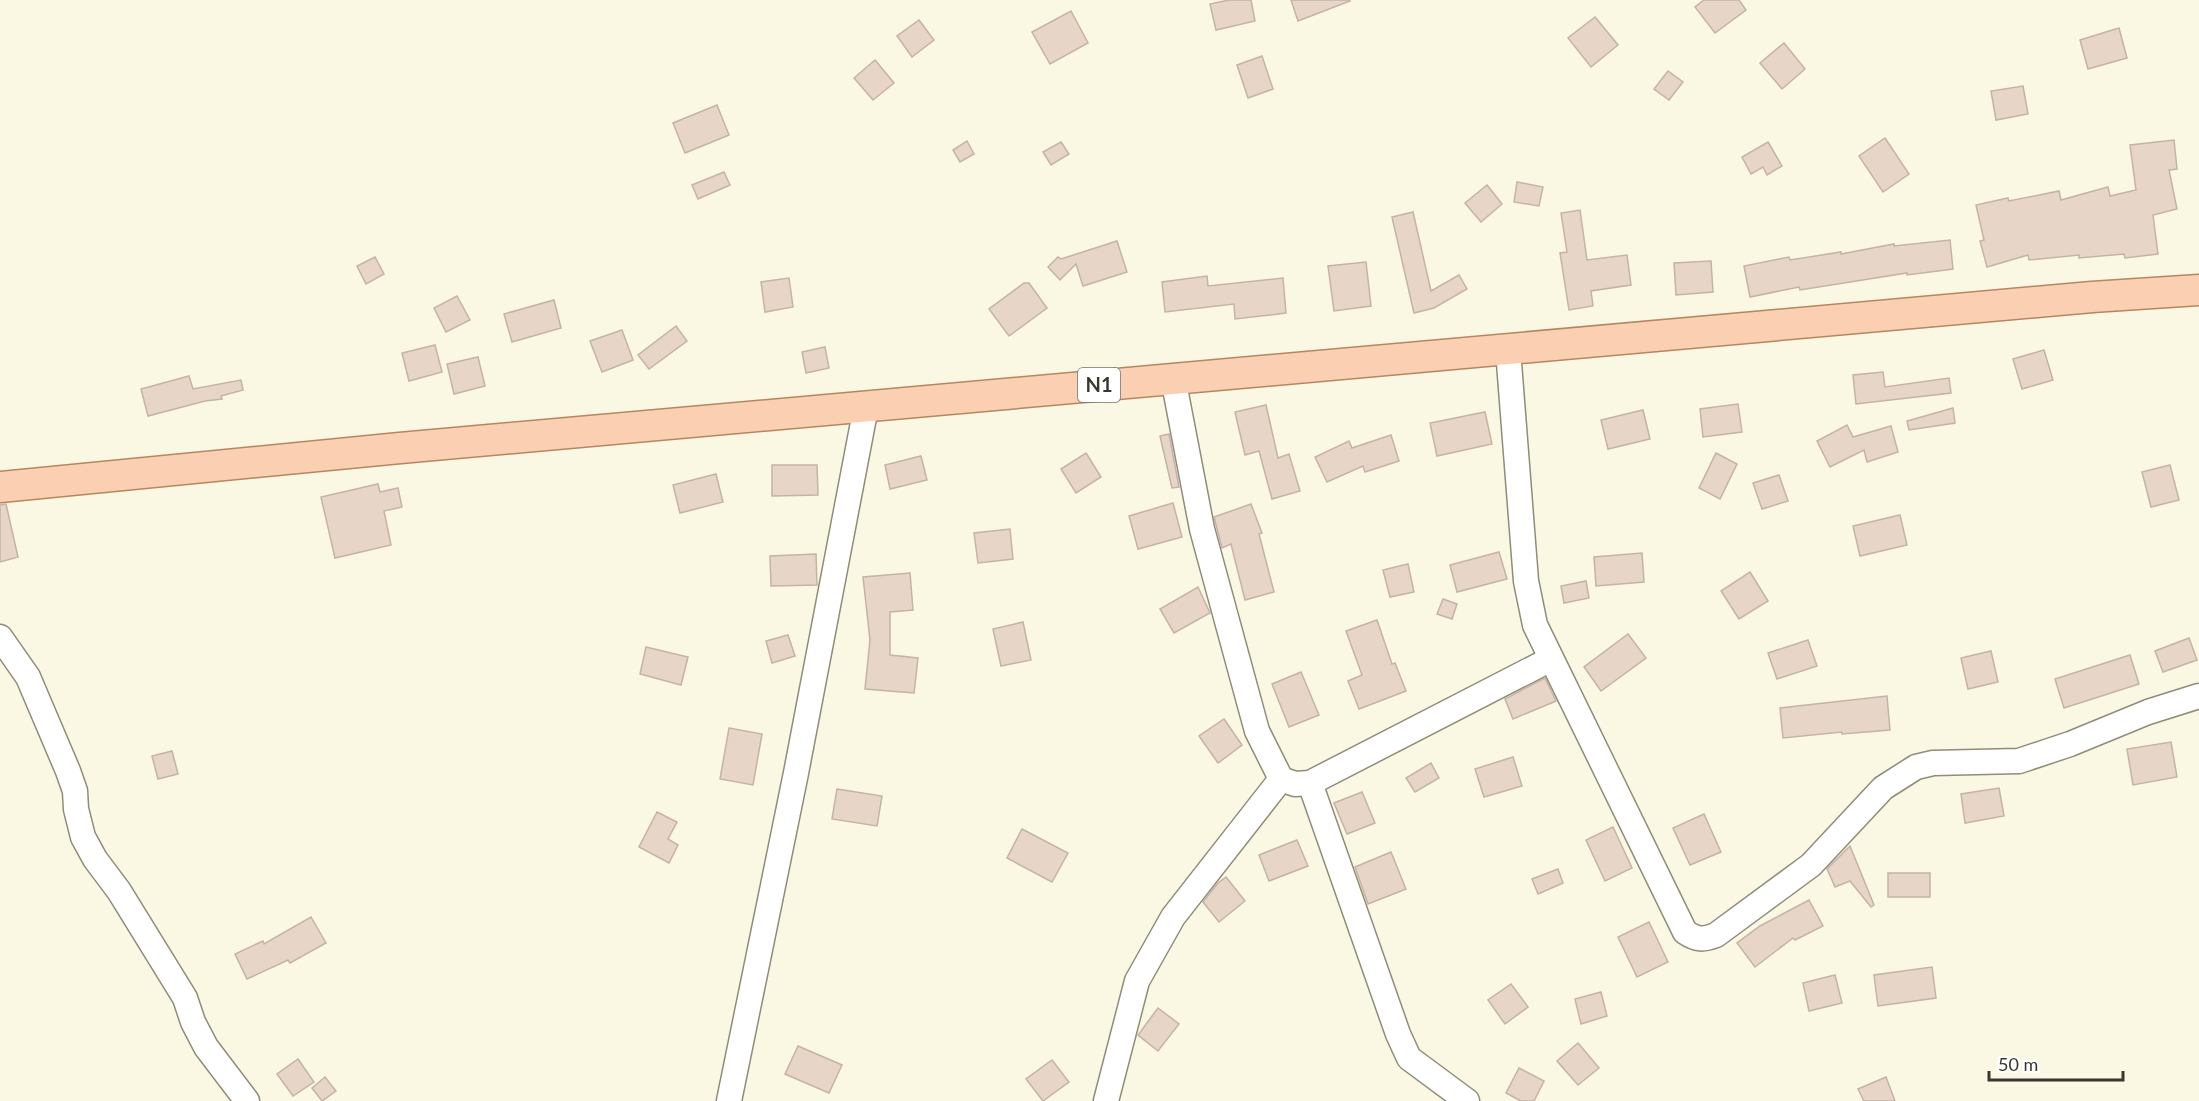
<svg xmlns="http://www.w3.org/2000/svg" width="2199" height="1101" font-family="Lato,sans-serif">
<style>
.building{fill:#e7d6c8;stroke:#c4b3a6;stroke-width:1.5}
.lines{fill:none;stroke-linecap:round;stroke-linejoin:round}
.minor-casing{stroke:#8f8c7a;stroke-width:27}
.major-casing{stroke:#b58662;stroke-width:33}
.minor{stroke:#fff;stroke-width:24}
.major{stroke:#fbd0b2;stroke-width:30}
.labels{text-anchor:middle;stroke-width:5;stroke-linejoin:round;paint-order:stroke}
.shield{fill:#fff;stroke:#74736d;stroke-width:1.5}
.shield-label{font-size:20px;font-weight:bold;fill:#38372f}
</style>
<rect width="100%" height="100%" fill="#faf7e2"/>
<g class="building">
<path d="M1229,0H1251L1255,21L1216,30L1210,4Z"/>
<path d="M1291,0H1349L1350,1L1298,21Z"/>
<path d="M1704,0H1739L1746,10L1715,33L1695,7Z"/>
<path d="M1071,11L1088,43L1050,64L1032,32Z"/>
<path d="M1595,17L1618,45L1591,67L1568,38Z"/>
<path d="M919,20L934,40L912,57L897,36Z"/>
<path d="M2119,28L2127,58L2088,69L2080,40Z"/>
<path d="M1784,43L1805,69L1782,89L1760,63Z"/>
<path d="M1262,56L1273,89L1248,98L1237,65Z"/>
<path d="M875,60L894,83L873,100L854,78Z"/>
<path d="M1668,71L1683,82L1669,100L1654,89Z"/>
<path d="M2023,86L2028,114L1996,120L1991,91Z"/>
<path d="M717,105L729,135L685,153L673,123Z"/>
<path d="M1885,138L1909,174L1883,192L1859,156Z"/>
<path d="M2174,140L2177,169L2169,170L2177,209L2153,215L2158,254L2125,258L2124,254L2079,258V255L2029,260L2028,255L1987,267L1980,241L1984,240L1976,205L2008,198L2009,201L2059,191L2061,200L2108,187L2110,196L2136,190L2130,145Z"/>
<path d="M967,141L974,154L960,162L953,150Z"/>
<path d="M1061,142L1069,154L1051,165L1043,152Z"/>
<path d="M1768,142L1782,166L1767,175L1763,167L1751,174L1742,157Z"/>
<path d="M724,172L730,185L698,199L692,185Z"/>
<path d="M1517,182L1543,187L1539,206L1514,202Z"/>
<path d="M1487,185L1502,204L1481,222L1465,203Z"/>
<path d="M1580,210L1587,260L1627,255L1631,285L1591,291L1593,306L1569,310L1560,253L1567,252L1561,213Z"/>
<path d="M1413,212L1431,291L1459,275L1467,289L1434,308L1414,313L1392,217Z"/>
<path d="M1950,240L1953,269L1907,275V273L1800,290L1799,287L1750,297L1744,266L1789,257L1790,260L1841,252V254L1894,244V246Z"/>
<path d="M1117,241L1127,272L1083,286L1076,264L1060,280L1048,267L1058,257L1061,259Z"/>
<path d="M375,257L384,274L366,284L357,266Z"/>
<path d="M1711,261L1713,292L1676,295L1674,263Z"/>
<path d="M1366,262L1371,306L1334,311L1328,266Z"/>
<path d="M1207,276L1208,286L1283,278L1286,313L1235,319L1234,304L1165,312L1162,282Z"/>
<path d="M789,278L793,307L765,312L761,282Z"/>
<path d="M1024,283H1029L1047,308L1009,336L989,309Z"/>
<path d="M457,296L470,320L446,332L434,308Z"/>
<path d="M554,300L561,328L512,342L504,314Z"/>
<path d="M676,326L687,341L649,369L638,355Z"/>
<path d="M622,330L633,360L602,372L590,341Z"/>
<path d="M435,345L442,372L409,381L402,353Z"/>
<path d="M825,347L829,368L806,373L802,352Z"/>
<path d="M2044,350L2053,380L2022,389L2013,359Z"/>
<path d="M478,357L485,386L454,394L447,364Z"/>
<path d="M1883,372L1885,387L1949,378L1951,393L1856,404L1853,375Z"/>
<path d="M189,376L193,389L241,380L243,390L221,396L222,399L205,401L148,416L141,389Z"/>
<path d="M1738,404L1742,432L1703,437L1700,409Z"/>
<path d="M1266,405L1278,458L1289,454L1300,491L1272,499L1259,451L1245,455L1235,412Z"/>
<path d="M1953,408L1955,423L1909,430L1907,421Z"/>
<path d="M1643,410L1650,439L1608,449L1601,420Z"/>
<path d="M1485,412L1492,444L1437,456L1430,423Z"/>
<path d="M1847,425L1853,437L1891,426L1898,452L1867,462L1864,450L1830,467L1817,441Z"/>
<path d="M1169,434L1179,487L1172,488L1160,436Z"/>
<path d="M1391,435L1399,461L1365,472L1363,466L1327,482L1315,457L1349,441L1352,448Z"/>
<path d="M1086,453L1101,477L1076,493L1061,469Z"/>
<path d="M1716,453L1737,464L1720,499L1699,488Z"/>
<path d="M921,456L927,480L890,489L885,465Z"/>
<path d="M772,465H817L818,495L772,496Z"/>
<path d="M2170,465L2179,500L2151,507L2142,472Z"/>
<path d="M716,474L723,502L680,513L673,485Z"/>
<path d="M1779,475L1788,501L1762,509L1753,483Z"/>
<path d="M378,484L380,492L398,488L402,507L384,511L391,545L335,558L321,497Z"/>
<path d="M1173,503L1182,537L1138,549L1129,516Z"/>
<path d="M6,504L18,557L0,562V505Z"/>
<path d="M1251,504L1262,533L1259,534L1274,592L1245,600L1231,544L1222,548L1214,517Z"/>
<path d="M1900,515L1907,545L1860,556L1853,526Z"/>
<path d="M1010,529L1013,559L978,563L974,533Z"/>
<path d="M1499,552L1507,579L1457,592L1450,565Z"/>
<path d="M1642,553L1644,582L1596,586L1594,557Z"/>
<path d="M816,554L817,585L771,586L770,556Z"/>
<path d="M1408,564L1414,592L1390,597L1383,570Z"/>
<path d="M1750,572L1768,601L1739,619L1721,591Z"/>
<path d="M910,573L913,610L890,612V655L918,658L914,693L865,689L870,640L863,577Z"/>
<path d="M1586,581L1589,598L1564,603L1561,586Z"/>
<path d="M1198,587L1210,613L1174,633L1160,609Z"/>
<path d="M1443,599L1457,604L1452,619L1437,614Z"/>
<path d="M1377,620L1392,664L1395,663L1406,691L1359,709L1348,681L1362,675L1346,631Z"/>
<path d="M1023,622L1031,660L1001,666L993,629Z"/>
<path d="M1628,634L1646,658L1601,691L1584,667Z"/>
<path d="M788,635L795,656L772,663L766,641Z"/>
<path d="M2189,638L2197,660L2163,672L2155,651Z"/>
<path d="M1808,640L1817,666L1777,679L1768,653Z"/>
<path d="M646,647L688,657L681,685L640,674Z"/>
<path d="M1991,651L1998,682L1968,689L1961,658Z"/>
<path d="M2130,655L2139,684L2064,708L2055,679Z"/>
<path d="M1301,672L1319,715L1289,727L1272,684Z"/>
<path d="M1545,678L1556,701L1513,719L1505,699Z"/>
<path d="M1887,696L1890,730L1842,734V732L1783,738L1780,708Z"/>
<path d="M1224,719L1242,745L1218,763L1199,736Z"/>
<path d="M729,728L762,734L753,785L720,779Z"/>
<path d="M2171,742L2177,777L2133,785L2127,749Z"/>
<path d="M172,751L178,774L158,779L152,756Z"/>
<path d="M1513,757L1522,786L1484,797L1475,769Z"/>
<path d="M1431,763L1439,778L1415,792L1406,778Z"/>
<path d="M1999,788L2004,816L1965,823L1961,794Z"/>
<path d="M837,789L882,796L877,826L832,819Z"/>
<path d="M1362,792L1375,823L1347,834L1334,803Z"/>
<path d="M657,812L677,822L668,839L678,845L669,863L639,847Z"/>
<path d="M1704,814L1721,852L1690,865L1673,828Z"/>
<path d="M1613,827L1632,868L1605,881L1586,840Z"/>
<path d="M1022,829L1068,853L1052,882L1007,858Z"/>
<path d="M1297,840L1308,866L1269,881L1259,855Z"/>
<path d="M1850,846L1874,905L1871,907L1850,881L1835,887L1827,869Z"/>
<path d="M1391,852L1406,889L1368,904L1355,867Z"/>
<path d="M1558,869L1563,883L1538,894L1532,879Z"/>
<rect x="1888" y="873" width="42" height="24"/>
<path d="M1226,877L1245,901L1219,922L1203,902L1218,883Z"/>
<path d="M1809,900L1823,926L1795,940L1793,938L1755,967L1737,943L1760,926Z"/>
<path d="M311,917L326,943L290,963L288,960L247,979L235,954L263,941L264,944Z"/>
<path d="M1649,922L1668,962L1637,977L1618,937Z"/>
<path d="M1932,967L1936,998L1878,1006L1874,975Z"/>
<path d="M1835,975L1842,1003L1809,1011L1803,983Z"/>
<path d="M1511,984L1528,1007L1505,1024L1488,1000Z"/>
<path d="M1601,992L1607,1016L1581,1024L1575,999Z"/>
<path d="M1158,1008L1179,1024L1158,1051L1138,1035Z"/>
<path d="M1578,1043L1599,1068L1578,1085L1557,1061Z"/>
<path d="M798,1046L842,1065L829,1093L785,1074Z"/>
<path d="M298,1059L314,1082L293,1096L277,1074Z"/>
<path d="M1052,1060L1069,1082L1043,1101L1026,1079Z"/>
<path d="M1519,1068L1544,1081L1534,1101H1521L1506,1093Z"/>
<path d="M325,1077L336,1091L322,1101L312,1088Z"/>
<path d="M1886,1077L1895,1101H1864L1858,1089Z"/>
</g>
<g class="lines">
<defs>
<g id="minor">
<path d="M1508,350L1526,581L1535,625L1685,932C1697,940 1703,940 1716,935L1811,865L1883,788L1916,767L1933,763L2019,761L2070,744L2148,712L2199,696"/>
<path d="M1173,378L1202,529L1257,731L1281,779L1295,784L1310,783L1551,659"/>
<path d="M0,637L28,677L68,771L75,791L76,809L83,837L95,859L119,891L185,998L193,1022L206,1047L247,1101"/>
<path d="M1310,783L1398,1034L1409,1058L1467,1101"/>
<path d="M729,1101L796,773L866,407"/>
<path d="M1106,1101L1137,981L1173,917L1281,779"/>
</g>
<path id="major" d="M0,487L400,448L2092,297L2199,290"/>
</defs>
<use href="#minor" class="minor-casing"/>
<use href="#major" class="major-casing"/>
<use href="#minor" class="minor"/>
<use href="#major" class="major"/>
</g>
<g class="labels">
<rect class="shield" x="1078" y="368" width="42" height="34" rx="4.5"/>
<g class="shield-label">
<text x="1099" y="392">N1</text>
</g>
</g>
<path d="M1989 1071v9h134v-9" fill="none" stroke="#38372f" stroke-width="3"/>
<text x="1998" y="1071" font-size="18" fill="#38372f" stroke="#ffffff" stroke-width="4.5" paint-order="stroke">50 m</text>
</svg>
